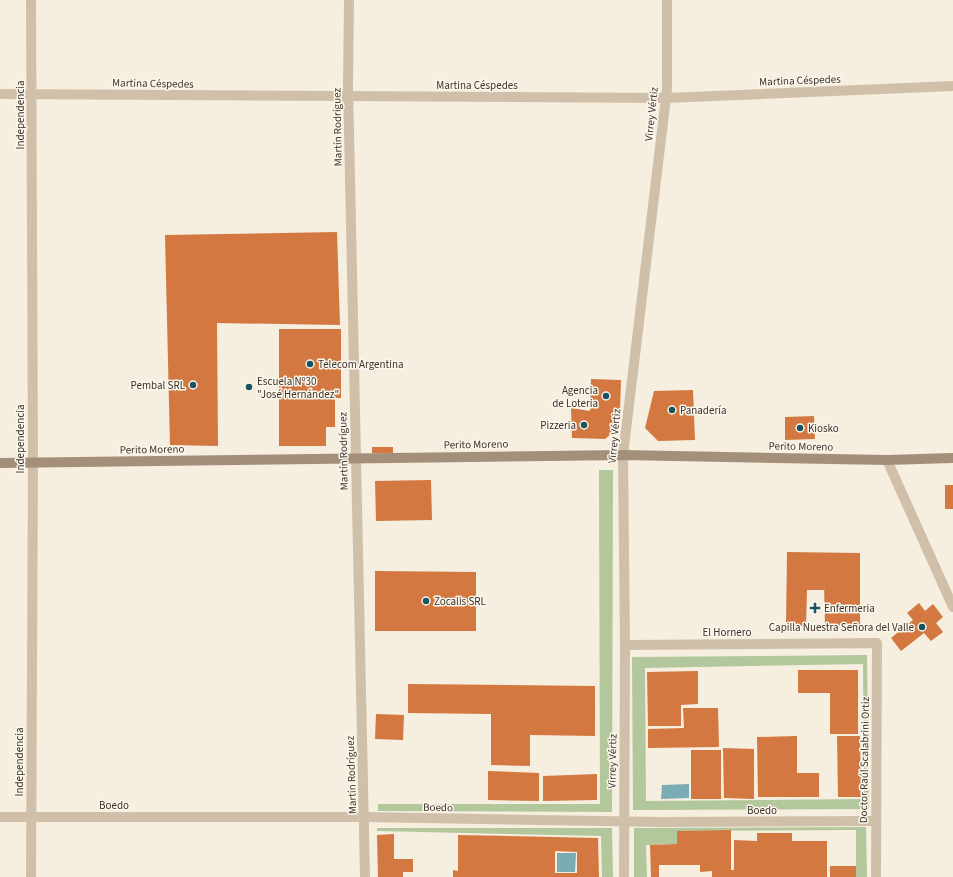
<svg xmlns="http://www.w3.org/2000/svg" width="953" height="877" font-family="'Source Sans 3',sans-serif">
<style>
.green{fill:#b3c79d;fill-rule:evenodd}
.water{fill:#7aacb6}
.building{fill:#d37840;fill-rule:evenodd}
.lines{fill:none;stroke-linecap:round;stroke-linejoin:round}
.street{stroke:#d0c0a9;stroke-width:10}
.secondary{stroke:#a48f7a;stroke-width:10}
.poi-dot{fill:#195463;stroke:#fcf7ed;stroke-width:1.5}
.labels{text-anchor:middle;stroke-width:3;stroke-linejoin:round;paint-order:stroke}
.street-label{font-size:11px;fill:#3c322a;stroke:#fcf7ed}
.poi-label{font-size:11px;fill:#3c322a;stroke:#fcf7ed;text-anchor:start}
</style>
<rect width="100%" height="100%" fill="#f6eedf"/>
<g class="green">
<path d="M599,470H613L612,812L378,811V804H600Z"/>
<path d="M867,655L869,809L633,810L632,657ZM863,664L864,799L646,801L645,668Z"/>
<path d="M866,827L867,877H856V830L678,831L677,844L646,845L647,877H634V828Z"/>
<path d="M377,828H612L613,877H602L601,836L377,831Z"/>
</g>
<g class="water">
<path d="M689,784V798L661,799L662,785Z"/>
<path d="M557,853H576L575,872H557Z"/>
</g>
<g class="building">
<path d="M337,232L340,325L217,323L218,446L170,445L165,235Z"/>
<path d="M279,329H341V398H335V427H326V446H279Z"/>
<path d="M591,379L621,380L620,412H614L615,431L605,439L572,438L571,408L590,411Z"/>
<path d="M693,390L695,440L658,441L645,428L654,391Z"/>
<path d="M814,416L815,439L785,440V417Z"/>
<rect x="372" y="447" width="21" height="6"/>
<path d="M431,480L432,520L376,521L375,481Z"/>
<rect x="945" y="485" width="8" height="24"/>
<path d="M787,552L860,553V625H825L824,584V590H807L806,626H786Z"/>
<path d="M375,571L476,572V631H375Z"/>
<path d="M919,603L925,611L933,604L943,617L936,623L943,632L931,641L924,633L901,651L891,638L913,620L907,613Z"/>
<path d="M798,670H858V734H830V693H798Z"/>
<path d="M698,671V704L681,705V726H648L647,672Z"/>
<path d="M408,684L595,686V736L530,735V766L491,765V714L408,713Z"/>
<path d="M683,708H718L719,747L648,748V729L684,728Z"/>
<path d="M376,714L404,715L403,740L375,739Z"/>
<path d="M797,736V773H819V797H758L757,737Z"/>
<path d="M837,736H860L861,797H838Z"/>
<path d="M723,748L754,749V799L724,798Z"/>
<rect x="691" y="750" width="30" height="49"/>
<path d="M488,771L539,773V801L488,800Z"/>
<path d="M597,774V800L543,801V776Z"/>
<path d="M731,830V870H734V840L757,841V833H792V841H827V877H712V871L700,872V865H659V877H651L650,845L677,844V831Z"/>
<path d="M394,834V859H413V872H403V877H378L377,835Z"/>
<path d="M458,835L598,838L599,877H453V870L458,871ZM555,851L577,852V873H555Z"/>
<rect x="830" y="866" width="26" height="11"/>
</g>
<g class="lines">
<g class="street">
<path d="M349,0L348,85L365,877"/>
<path d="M0,94L666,98L953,86"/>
<path d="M887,460L953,607"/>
<path d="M625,645L877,643L876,877"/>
<path d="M0,817H364L661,822L875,821"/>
<path d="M31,877L33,463L31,0"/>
<path d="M624,877L625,645L623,455L667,89V0"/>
</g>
<path class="secondary" d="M0,463L623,455L887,460L953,458"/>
</g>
<g class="poi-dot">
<circle cx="310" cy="364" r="4"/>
<circle cx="193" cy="385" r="4"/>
<circle cx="249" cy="387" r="4"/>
<circle cx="606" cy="396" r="4"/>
<circle cx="672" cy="410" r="4"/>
<circle cx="584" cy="425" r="4"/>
<circle cx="800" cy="428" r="4"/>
<circle cx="426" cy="601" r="4"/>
<path d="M813 602h4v4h4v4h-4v4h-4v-4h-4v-4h4z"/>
<circle cx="922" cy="627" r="4"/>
</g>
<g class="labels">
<g class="street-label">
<text transform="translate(800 80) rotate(-2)" y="4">Martina Céspedes</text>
<text transform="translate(153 83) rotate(1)" y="4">Martina Céspedes</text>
<text x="477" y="89">Martina Céspedes</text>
<text transform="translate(651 114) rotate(-84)" y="4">Virrey Vértiz</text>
<text transform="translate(20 115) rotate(-90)" y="4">Independencia</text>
<text transform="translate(337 127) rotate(-91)" y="4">Martín Rodríguez</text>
<text transform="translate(614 436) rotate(-85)" y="4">Virrey Vértiz</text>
<text transform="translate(20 439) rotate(-90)" y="4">Independencia</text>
<text transform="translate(476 444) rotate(-1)" y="4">Perito Moreno</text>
<text transform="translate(801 446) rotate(1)" y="4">Perito Moreno</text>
<text transform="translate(152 449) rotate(-1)" y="4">Perito Moreno</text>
<text transform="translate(343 451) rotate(-91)" y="4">Martín Rodríguez</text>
<text x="727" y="636">El Hornero</text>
<text transform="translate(864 760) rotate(-89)" y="4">Doctor Raúl Scalabrini Ortiz</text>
<text transform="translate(612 761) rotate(-89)" y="4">Virrey Vértiz</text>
<text transform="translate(19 762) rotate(-90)" y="4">Independencia</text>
<text transform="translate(351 775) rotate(-92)" y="4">Martín Rodríguez</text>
<text x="114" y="809">Boedo</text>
<text transform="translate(438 807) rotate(1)" y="4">Boedo</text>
<text x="762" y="814">Boedo</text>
</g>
<g class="poi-label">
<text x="318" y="368">Telecom Argentina</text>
<text x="257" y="385">Escuela Nº30<tspan x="257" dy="13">"José Hernández"</tspan></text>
<text x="185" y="389" text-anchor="end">Pembal SRL</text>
<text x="598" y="394" text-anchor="end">Agencia<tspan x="598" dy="13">de Loteria</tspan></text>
<text x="680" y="414">Panadería</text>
<text x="576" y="429" text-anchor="end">Pizzeria</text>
<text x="808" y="432">Kiosko</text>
<text x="434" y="605">Zocalis SRL</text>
<text x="824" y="612">Enfermeria</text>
<text x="914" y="631" text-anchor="end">Capilla Nuestra Señora del Valle</text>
</g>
</g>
</svg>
